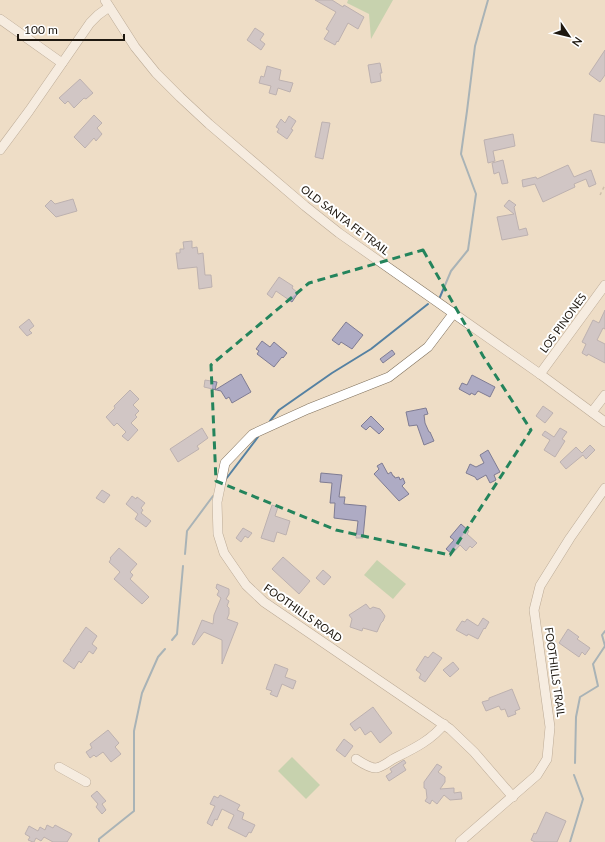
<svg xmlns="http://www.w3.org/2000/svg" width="605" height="842" font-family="Lato,sans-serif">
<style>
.green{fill:#98c690}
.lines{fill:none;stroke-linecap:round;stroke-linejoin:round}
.stream{stroke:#5581a2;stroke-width:2}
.building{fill:#aeabc4;stroke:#7f7c93}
.minor-casing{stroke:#7f705c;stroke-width:10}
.path{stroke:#aa9d8b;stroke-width:1.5;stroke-dasharray:3 3;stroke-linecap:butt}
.minor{stroke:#fff;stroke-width:9}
.marked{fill:none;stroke:#24845c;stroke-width:3;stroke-dasharray:8 5;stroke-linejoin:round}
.labels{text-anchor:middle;stroke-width:4;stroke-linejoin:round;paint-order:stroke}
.street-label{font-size:11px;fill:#1e1810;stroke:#fff}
</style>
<rect width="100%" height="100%" fill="#eeddc6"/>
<g class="green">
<path d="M348,0H393L371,39L369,14L347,3Z"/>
<path d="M377,560L406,584L393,599L364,575Z"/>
<path d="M292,757L320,785L306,799L278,771Z"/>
</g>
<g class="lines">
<g class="stream">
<path d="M440,297L451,271L468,250L476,194L461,154L467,111L475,46L488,0"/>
<path d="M270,421L279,410L332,373L371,349L428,304"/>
<path d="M226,479L258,437"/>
<path d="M185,554L187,531L213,496"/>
<path d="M172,640L177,634L183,566"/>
<path d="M575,763L576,717L580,697L598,686L593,664L605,646L602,635L605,631"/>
<path d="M99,842V839L134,811V731L142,693L158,657L165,649"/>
<path d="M570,842L583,799L574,775"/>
</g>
</g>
<g class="building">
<path d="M315,0H332L343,7L344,5L364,17L358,29L348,23L338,42L337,41L335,45L324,39L329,31L326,29L336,12Z"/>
<path d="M255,28L264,34L260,40L265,44L261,50L247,40Z"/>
<path d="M605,50V75L600,82L589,74Z"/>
<path d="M380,63L382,73H380L381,81L371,83L368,65Z"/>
<path d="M267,66L281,70L279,80L293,83L290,92L278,88L276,95L269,93L271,86L259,83L261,76L264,77Z"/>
<path d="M80,79L93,93L86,99L84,98L74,108L68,101L65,104L59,98Z"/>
<path d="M594,114L605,116V143L591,141Z"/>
<path d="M94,115L102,123L97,128L102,134L96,141L94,138L85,148L74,137Z"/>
<path d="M289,116L296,121L291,129L293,130L287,139L277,132L279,129L276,127L281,119L285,123Z"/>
<path d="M322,122L330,123L323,159L315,157Z"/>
<path d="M513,134L515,146L493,151L495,161L488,163L484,140Z"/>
<path d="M503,160L508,183L502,184L499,172L494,174L492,163Z"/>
<path d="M568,165L574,177L591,170L596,184L589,187L586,179L574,184L575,187L543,202L535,184L523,187L522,180L536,177L537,179Z"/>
<path d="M73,199L77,211L56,217L45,206L51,200L55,204Z"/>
<path d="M509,200L516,205L514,207L519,230L526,228L528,235L502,240L497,217L514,214L504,206Z"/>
<path d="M192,241V248L197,247L198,254L203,253L205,275H211L212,287L199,289L197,267L178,269L176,253H180V249H184L183,242Z"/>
<path d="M279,277L293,286L292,288L298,293L292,302L276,291L272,298L267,294Z"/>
<path d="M605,310V329L603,328L597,340L605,344V363L588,354L587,356L582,353L586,344L582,342L593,320L599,323Z"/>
<path d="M29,319L34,326L29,330L32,333L27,336L19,327Z"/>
<path d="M346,322L363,335L352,349L341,342L339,345L332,340Z"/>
<path d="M262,341L270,347L274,342L287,353L283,358L282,357L274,367L257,354L259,351L256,349Z"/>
<path d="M392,350L395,354L383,363L380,359Z"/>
<path d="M241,374L251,392L232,403L229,397L226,399L221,391L204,387L205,380L217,382L215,390Z"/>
<path d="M472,375L495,387L490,397L478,391L475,395L471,393L470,395L459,389L462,383L467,385Z"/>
<path d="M130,390L139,399L133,405L139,411L135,415L137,417L131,423L138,430L128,441L122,436L126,432L117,423L114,426L106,417L115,408L114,406Z"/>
<path d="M543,406L553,413L545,423L536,416Z"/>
<path d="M426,408L428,414L424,415L425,423L429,432H430L434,441L424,445L417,425L409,426L406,412Z"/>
<path d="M371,416L384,429L379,434L370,426L366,430L361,426Z"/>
<path d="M202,428L208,438L197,446L199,449L178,462L170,449Z"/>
<path d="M560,428L567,432L562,439L565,441L555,457L544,450L550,440L542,435L545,431L554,437Z"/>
<path d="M590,445L595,450L586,459L583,455L566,469L560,462L576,447L582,453Z"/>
<path d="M488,450L500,472L494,475L496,480L490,483L486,475L477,480L475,477L466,473L470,464L476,467L484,463L480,455Z"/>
<path d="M382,463L388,474L391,472L393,476H394L395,478L399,477L400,480L403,478L405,483L402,486L409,494L399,501L374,474L379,469L377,466Z"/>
<path d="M321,473L342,475L339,497H345L344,504L366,506L363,538H356L358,521L334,518L335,503H330L332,483L320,482Z"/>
<path d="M102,490L110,495L104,503L96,498Z"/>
<path d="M132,496L136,499L137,497L145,503L141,508L143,510L141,513L151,521L146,527L135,519L138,514L126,504Z"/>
<path d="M272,505L278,507L275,516L290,521L286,535L277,532L274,542L261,538Z"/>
<path d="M461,524L469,531L467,534L477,543L472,548L470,546L466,551L460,545L452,554L446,549L454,540L450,537Z"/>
<path d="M243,528L252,533L248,538L245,536L241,542L236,538Z"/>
<path d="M119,548L137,564L130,572L133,575L130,579L149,597L142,604L114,579L120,572L109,562L111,559L110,558Z"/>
<path d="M283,557L310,581L299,594L272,569Z"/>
<path d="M323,570L331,577L324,585L316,578Z"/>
<path d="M217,584L229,589V594L226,599L229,601L227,606L229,608V614L227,619L238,623L222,664V640L204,632L194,645L192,644L202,620L213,624L214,615L221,598L217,595L219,591L216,588Z"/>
<path d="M366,604L370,609L373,607L380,609L385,616L383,621L381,623L377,632L363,628L362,631L350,627L352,619L349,615Z"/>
<path d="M483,618L489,622L485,629L484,628L478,639L468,634L467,636L456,630L462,621L465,622L467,619L478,626Z"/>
<path d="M86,627L97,636L92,644L97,648L93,654L89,651L81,663L79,661L74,669L63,661L71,650H70Z"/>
<path d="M568,629L579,637L577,639L590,648L585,655L582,652L579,657L559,643Z"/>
<path d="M433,652L442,658L425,682L419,678L421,674L416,670L425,656L428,658Z"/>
<path d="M453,662L459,669L450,677L443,670Z"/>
<path d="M275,664L288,669L285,677L296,681L293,689L282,684L277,697L270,694L272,691L266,689Z"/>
<path d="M512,689L520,709L515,711L516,714L508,717L505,709L501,710L499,706L486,711L482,702L489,700V698Z"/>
<path d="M373,707L392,733L380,743L371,731L365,735L360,727L355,731L350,724Z"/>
<path d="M108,730L119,743L115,747L121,754L111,762L103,752L96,757L94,755L90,758L86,752L92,748L90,744Z"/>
<path d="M344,739L353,746L345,757L336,750Z"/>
<path d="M404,760L406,763L403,765L406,770L389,781L386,776L392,772L390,769Z"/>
<path d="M437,764L442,767L438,772L445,777V782L440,789L454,788V793L461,792L462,799L450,800L444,795L437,804L432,800L430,804L425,801L427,798L426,789L424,788V782Z"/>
<path d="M97,791L106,801L102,804L106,810L102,814L96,807L98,804L91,796Z"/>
<path d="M220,795L240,805L237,810L244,813L242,819L255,825L251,833L249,832L246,837L228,828L234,815L222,809L217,820L215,819L212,826L207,823L215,806L210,804L214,796L218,798Z"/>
<path d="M546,812L566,821L557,842H535L531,840L534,833L536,834Z"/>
<path d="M47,825L53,828L55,825L72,834L67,842H53L44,837L41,841L36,838L34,842H33L28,840L30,837L25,834L29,826L38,831L40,827L45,830Z"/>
</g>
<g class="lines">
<defs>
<g id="minor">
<path d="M105,0L135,47L156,73L180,97L209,124L305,206L339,233L540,374L605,422"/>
<path d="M0,19L62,63"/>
<path d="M0,150L29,111L90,23L98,15L109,7"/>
<path d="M453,314L428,347L389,377L308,409L253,434L225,463L217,502L218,534L224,553L246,585L264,602L450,729L474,752L513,797"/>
<path d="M540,374L605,285"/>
<path d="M592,412L605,395"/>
<path d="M356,759C362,763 369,768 376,768C383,767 389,761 395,758C413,749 432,740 444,724"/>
<path d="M59,767L86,782"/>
<path d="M460,842L537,775L547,759L550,727L534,610L540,586L570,538L605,488"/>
</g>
</defs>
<use href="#minor" class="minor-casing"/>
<path class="path" d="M600,195L605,185"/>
<use href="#minor" class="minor"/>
</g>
<path d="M0 0H605V842H0ZM423,250L483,356L531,430L450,555L336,530L216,481L211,365L309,283Z" fill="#eeddc6" fill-opacity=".55" fill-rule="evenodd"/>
<path class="marked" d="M423,250L483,356L531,430L450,555L336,530L216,481L211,365L309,283Z"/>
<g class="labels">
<g class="street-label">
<text transform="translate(345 220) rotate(37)" y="4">OLD SANTA FE TRAIL</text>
<text transform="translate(563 323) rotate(-54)" y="4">LOS PINONES</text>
<text transform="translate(303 613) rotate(35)" y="4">FOOTHILLS ROAD</text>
<text transform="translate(555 672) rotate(82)" y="4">FOOTHILLS TRAIL</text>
</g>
</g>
<g transform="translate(569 36) rotate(125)" stroke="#ffffff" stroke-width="3" paint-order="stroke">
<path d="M0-3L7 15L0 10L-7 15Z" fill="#1e1810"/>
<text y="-6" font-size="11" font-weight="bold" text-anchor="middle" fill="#1e1810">N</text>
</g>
<path d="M18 34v6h106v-6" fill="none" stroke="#1e1810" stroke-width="2"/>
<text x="24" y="34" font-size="12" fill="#1e1810" stroke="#ffffff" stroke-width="3" paint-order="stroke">100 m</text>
</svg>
